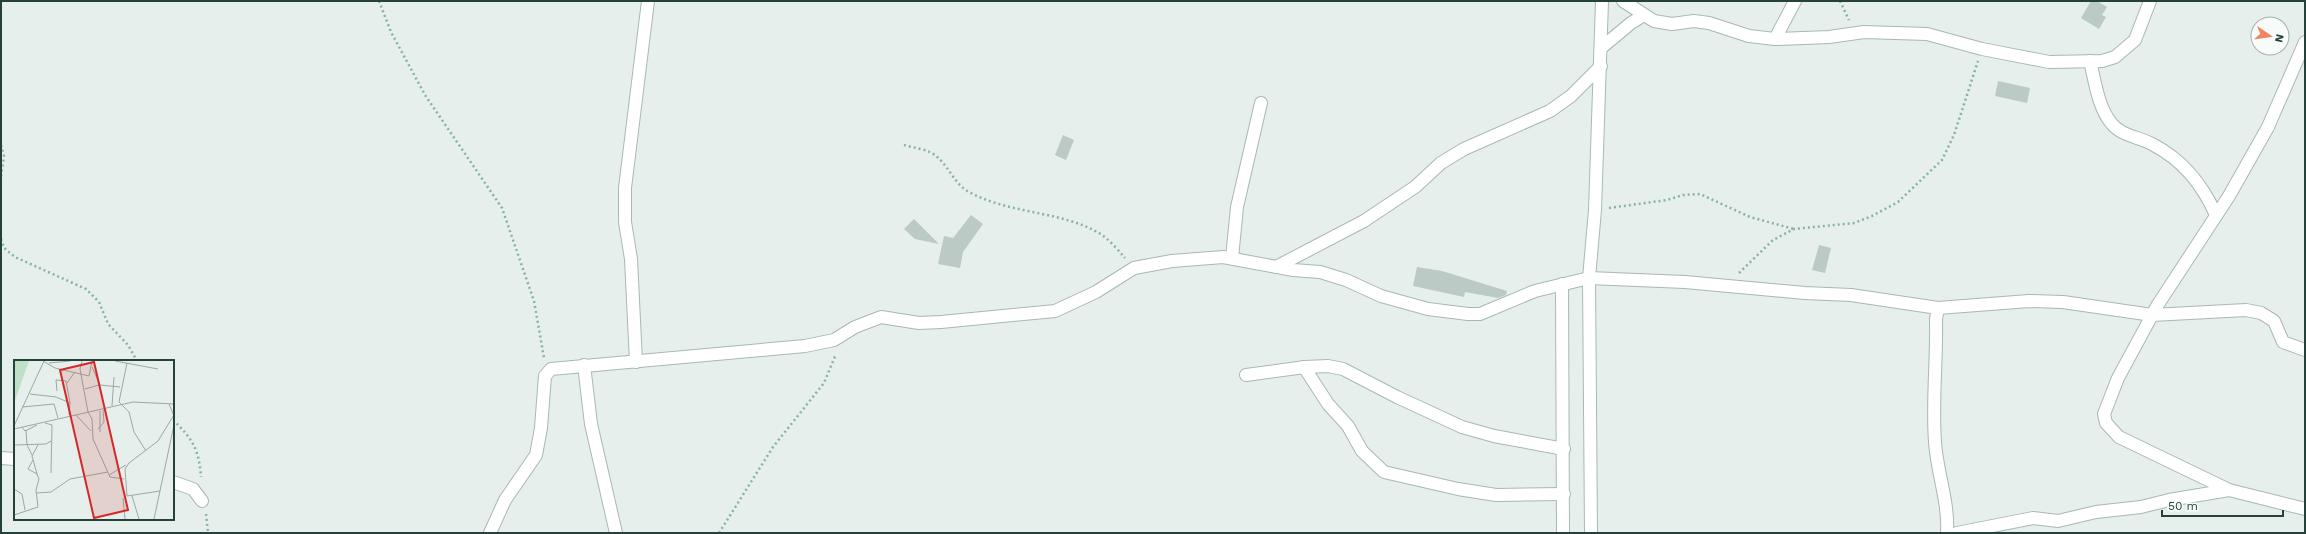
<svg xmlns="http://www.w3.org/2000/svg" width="2306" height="534" font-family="'Work Sans',sans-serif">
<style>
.building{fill:#bbcac4}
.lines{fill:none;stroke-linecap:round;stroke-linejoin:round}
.minor-casing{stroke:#a8b8b2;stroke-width:14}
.secondary-casing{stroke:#a4bbb3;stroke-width:14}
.path{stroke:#86b3a5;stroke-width:2.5;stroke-dasharray:2 3;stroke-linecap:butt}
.minor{stroke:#fff;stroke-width:12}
.secondary{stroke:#fff;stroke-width:12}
.inset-road{fill:none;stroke:#98aaa4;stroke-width:1}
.view{fill:#d62828;fill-opacity:0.15;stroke:#d62828;stroke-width:2}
.inset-edge{fill:none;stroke:#24423a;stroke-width:2}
</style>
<rect width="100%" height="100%" fill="#e6efeb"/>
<g class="building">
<path d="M2091,1H2097L2107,7L2102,15L2106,17L2099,29L2081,18Z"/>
<path d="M1998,81L2030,88L2027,103L1995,96Z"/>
<path d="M1063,135L1074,140L1066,160L1055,155Z"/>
<path d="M971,215L983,224L963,252L960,268L938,264L944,236L953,238Z"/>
<path d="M914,219L939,244L915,239L904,229Z"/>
<path d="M1819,245L1831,248L1825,273L1812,270Z"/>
<path d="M1417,267L1442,271L1507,291L1506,295L1498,298L1465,292L1464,297L1413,286Z"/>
</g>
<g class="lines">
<defs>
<g id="minor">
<path d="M1623,1L1654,21L1672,24L1694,21L1709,23L1749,36L1775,39L1829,37L1864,32L1927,34L1982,49L2049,62L2102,61L2115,57L2135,40L2150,1"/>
<path d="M1775,39L1795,1"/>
<path d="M2305,42L2268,127L2229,196L2157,306L2118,378L2104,414L2106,423L2119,437L2229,490L2305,509"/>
<path d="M1601,48L1631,23L1644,15"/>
<path d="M2090,61C2095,81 2098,108 2112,124C2122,136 2139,137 2152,144C2183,160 2202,184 2216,215"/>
<path d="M1232,258L1237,207L1261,103"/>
<path d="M1276,267L1364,221L1415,187L1441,163L1464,149L1550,111L1571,96L1601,66"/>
<path d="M1562,284L1563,533"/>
<path d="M1938,308L1936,319C1937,360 1932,401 1935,442C1937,473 1949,502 1947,533"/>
<path d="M636,362L631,259L625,222V188L648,1"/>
<path d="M584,365L591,424L616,533"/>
<path d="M1304,367L1328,404L1348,426L1362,451L1384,472L1458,489L1496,495L1564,494"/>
<path d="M1246,375L1305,367L1328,366L1343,369L1397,397L1462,427L1494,436L1564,449"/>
<path d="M1,458L15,459"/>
<path d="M173,482L193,489L202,501"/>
<path d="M490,533L505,500L536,455L541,428L545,376L551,369L805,346L834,340L855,327L881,317L919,323L941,322L1055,311L1096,292L1134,268L1172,261L1223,257L1293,270L1320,272L1346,280L1381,296L1428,309L1468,314H1480L1535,291L1589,278L1685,282L1805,293L1851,295L1938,308L2029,301L2063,302L2152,315L2246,310L2261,313L2274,321L2283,342L2305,350"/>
<path d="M1957,533L2033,518L2058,521L2096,512L2141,507L2169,500L2229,490"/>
</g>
<path id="secondary" d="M1591,533L1589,278L1595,210L1602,1"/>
</defs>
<use href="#minor" class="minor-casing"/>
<use href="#secondary" class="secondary-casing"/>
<g class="path">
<path d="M379,1L391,32L425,95L502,208L534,301L544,358"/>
<path d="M1840,1L1849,20"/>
<path d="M1446,2V1"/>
<path d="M1,145L4,156L1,177"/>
<path d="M904,145C914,148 928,149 936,156C950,167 954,185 971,193C1011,214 1061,211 1099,233C1109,239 1118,250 1125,258"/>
<path d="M1609,208L1667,200L1683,195L1700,194L1750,217L1794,229"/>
<path d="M1,239L4,248L15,257L86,289L99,302L108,324L128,345L137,361"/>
<path d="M1739,273L1773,240L1794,229L1854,223L1872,216L1898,202L1942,160L1954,135L1978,61"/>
<path d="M173,420C193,439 199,450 201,477"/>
<path d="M206,514L208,533"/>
<path d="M719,533L773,447L824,383L836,354"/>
</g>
<use href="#minor" class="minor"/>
<use href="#secondary" class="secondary"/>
</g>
<g transform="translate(14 360)">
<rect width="160" height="160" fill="#e6efeb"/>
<path d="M0,1H15L0,43Z" fill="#bfe0c8"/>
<path class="inset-road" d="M29,1L41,8L75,16L78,1M68,1L66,9L74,52L78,59L79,79L96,117L110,119M101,1L144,9M35,3L56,1M113,3L105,42L115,52L120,72L132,91M78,7L86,25L106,27M53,23L61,12M71,29L85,25M43,31L42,20L52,21L56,43L55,55M16,34L42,37L56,43M98,46L100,17M8,47L40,44L44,58M62,55L77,71M31,63L38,65L37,113M0,66L30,1M8,67L11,71L23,65M0,69L119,42L160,44M84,69L90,62L89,50M12,70L13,85L18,95M86,72V51M0,85L32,84L37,81M23,114L18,96L24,85M95,115L112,105M0,129L8,134L11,150M146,131L113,136L111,109L115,103L144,81L160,55M23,133L37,132L56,119L94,112M118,136L125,159M109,138L111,159M0,155L24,147L22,130L25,119L23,114L14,109L19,100M140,159L160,65V56L155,44"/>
<path class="view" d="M80,2L114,150L80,158L46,10Z"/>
<rect width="160" height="160" class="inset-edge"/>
</g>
<rect width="2306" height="534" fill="none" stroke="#24423a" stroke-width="4"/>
<g transform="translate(2270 36) rotate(103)"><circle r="19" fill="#f7fbf9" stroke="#a3b1ad"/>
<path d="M0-3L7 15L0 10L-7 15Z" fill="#f4845f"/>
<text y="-6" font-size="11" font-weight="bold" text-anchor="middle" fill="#24423a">N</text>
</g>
<path d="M2162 510v6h121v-6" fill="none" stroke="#24423a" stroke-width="2"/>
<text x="2168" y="510" font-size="12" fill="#24423a" stroke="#f7fbf9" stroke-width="3" paint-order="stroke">50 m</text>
</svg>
